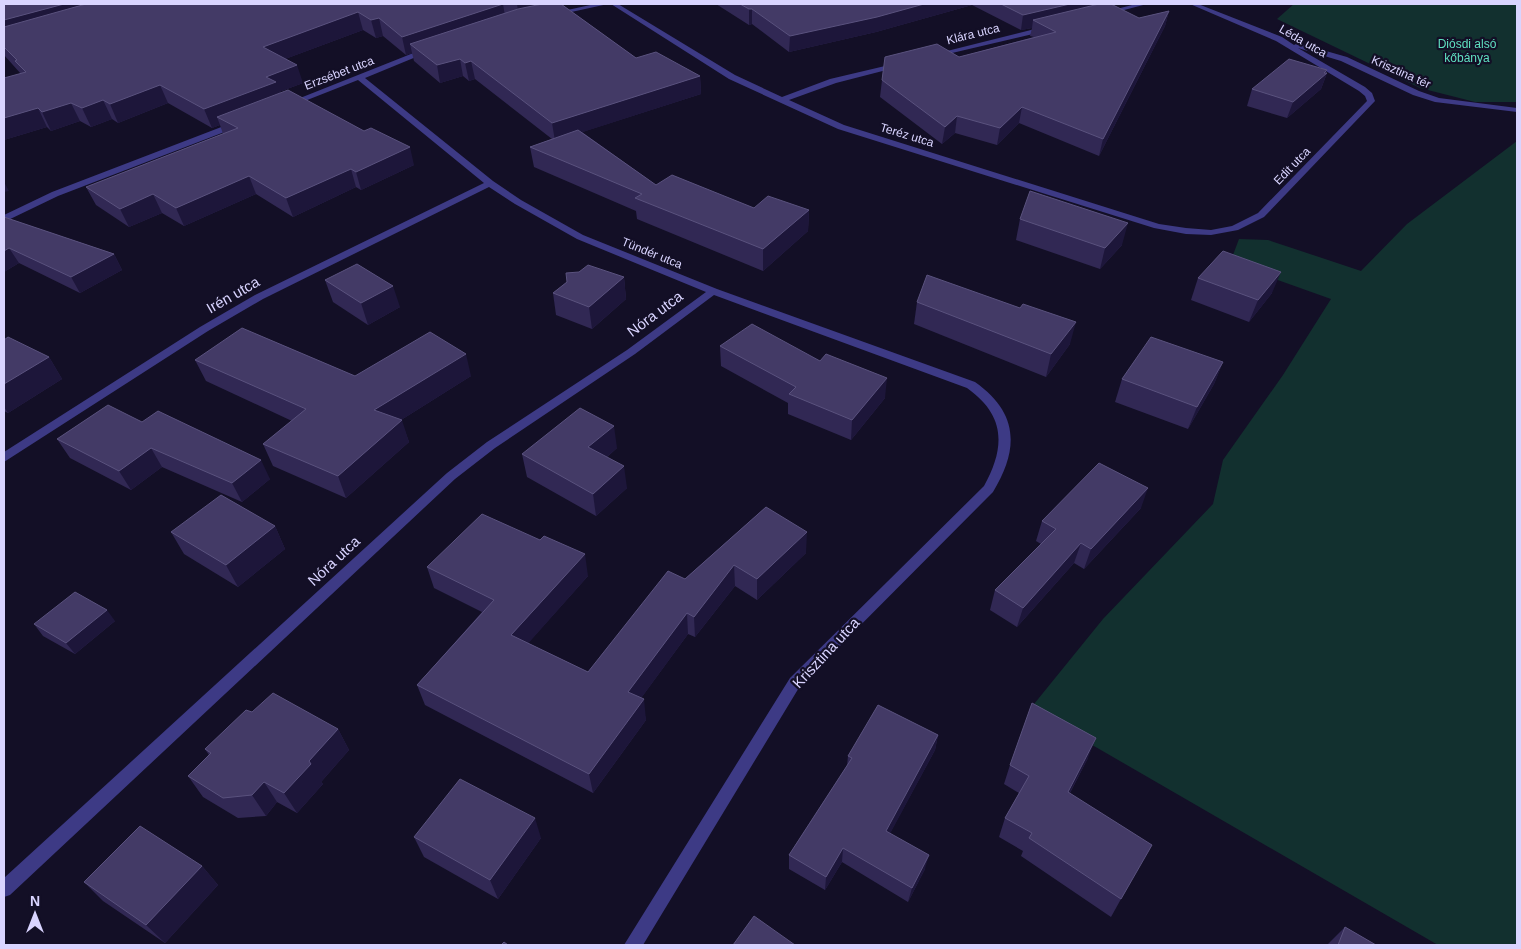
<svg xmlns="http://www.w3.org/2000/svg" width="1521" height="949" font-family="Helvetica,sans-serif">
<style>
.green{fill:#12302f}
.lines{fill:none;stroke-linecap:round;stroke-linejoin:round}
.minor{fill:#3d3a85;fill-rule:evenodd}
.wall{fill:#312854}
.shaded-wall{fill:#1d163a}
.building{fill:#433a66;stroke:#5a527e}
.labels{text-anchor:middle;stroke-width:4.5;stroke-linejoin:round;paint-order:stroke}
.far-street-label{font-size:12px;fill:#d9d4ff;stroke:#130f26}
.far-park-label{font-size:12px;fill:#5fe0c0;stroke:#130f26}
.street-label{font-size:15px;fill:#d9d4ff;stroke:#130f26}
</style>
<rect width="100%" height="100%" fill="#130f26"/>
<g class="green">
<path d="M1294,4H1517V102H1475L1420,88L1277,19Z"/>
<path d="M1517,141V945H1438L1030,709L1103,619L1213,504L1223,460L1283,375L1331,299L1230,263L1239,239L1268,240L1361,271L1407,224Z"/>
</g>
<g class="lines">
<g class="minor">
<path d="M595,4H608L553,16L549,14Z"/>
<path d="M611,4H618L735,75L782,97L830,79L902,62V66L836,83L789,100L844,125L1159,224L1186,228L1211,230L1232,226L1258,213L1367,101L1365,96L1359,91L1276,41L1190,4H1198L1282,37L1294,45L1298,43L1347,57L1419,91L1439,98L1517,108V112L1435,102L1413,95L1341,61L1298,48L1365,87L1372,93L1375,101L1264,217L1238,230L1211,235L1186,234L1154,228L838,129L729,79Z"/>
<path d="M1136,4H1147L1105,15L1101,13Z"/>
<path d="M1047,26H1050V30L935,57L931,55Z"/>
<path d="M426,48L433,50L365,78L493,181L521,200L583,235L717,289L975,382C1019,413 1019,449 993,492L800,686L643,945H624L790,678L984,486C1006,446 1005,415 967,388L714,295L635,354L495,448L455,479L10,895L4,897V878L447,473L487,442L627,350L706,292L577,239L515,204L489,187L263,299L208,331L4,462V452L200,327L255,295L484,183L358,80L292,106L285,104Z"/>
<path d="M237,121L240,122V126L58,196L4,222V215L52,192Z"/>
</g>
</g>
<g class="wall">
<path d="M4,4H561L636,58L700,76L701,94L582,132L656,185L754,208L809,210L808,231L763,271L637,219L636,211L534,167L530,147L552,139L475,79L469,81L463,76L440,83L414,61L412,53L406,55L383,36L376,38L363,30L285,59L303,83L279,92L280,93L414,165L361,190L356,187L293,217L256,194L184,226L162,213L129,227L96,205L86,187L223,134L220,125L212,128L168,103L118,123L112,119L91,127L80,121L51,131L47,127L4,140V78L21,74L4,55Z"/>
<path d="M716,4H1097L1139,18L1169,11L1165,26L1099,156L1019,123L997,145L955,133L942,144L880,97L882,80L959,57L1034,37L1030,36L1032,28L1021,30L972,5L876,32L789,52L752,24L749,25Z"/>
<path d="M1326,73H1327L1321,89L1287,118L1247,106L1252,89Z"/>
<path d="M4,217L114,254L122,270L80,293L19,263L4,272Z"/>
<path d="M1020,219L1122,245L1100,269L1016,240Z"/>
<path d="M624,277L626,299L592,329L556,315L553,293L567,282Z"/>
<path d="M1198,278L1272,293L1249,322L1191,300Z"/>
<path d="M325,280L400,307L368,325L333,302Z"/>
<path d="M917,302L1020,308L1070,344L1046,377L914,324Z"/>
<path d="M4,340L49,357L62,379L8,413L4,411Z"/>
<path d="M720,346L885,398L851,440L788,414V403L721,366Z"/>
<path d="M195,360L355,376H471L401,420L409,442L346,498L273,466L263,444L292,421L206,381Z"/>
<path d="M1223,362L1214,384L1188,429L1115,402L1122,379Z"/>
<path d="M142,422L270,479L242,502L162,467L131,490L70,458L57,439Z"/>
<path d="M617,448L607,457L627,488L596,516L527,477L522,454Z"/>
<path d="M766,507L806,553L757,600L735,586L695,637L688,634L641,698L646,720L593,793L425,705L417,685L482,612L434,588L427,567L588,576L528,643L588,672L685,579Z"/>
<path d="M1141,508L1084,569L1074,563L1017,627L990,610L995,590L1041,544L1036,541L1042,521Z"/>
<path d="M275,526L285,549L238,587L184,554L171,532Z"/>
<path d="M115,621L75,654L43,636L34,624Z"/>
<path d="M252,712L338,729L349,750L321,782L323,784L297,813L277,802L266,816L238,818L203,797L188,776L209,755L205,749Z"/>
<path d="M938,735L935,750L890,833L925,869L908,902L842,862L825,890L789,869V855L847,766L848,756Z"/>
<path d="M1088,758L1070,793L1121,899L1111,917L1021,856L1023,851L999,837L1005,818L1019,793L1004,784L1010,765Z"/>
<path d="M414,837L541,838L498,899L424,857Z"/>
<path d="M202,866L218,885L165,943L103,901L84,882Z"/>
<path d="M1345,927L1376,945H1327Z"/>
</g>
<g class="shaded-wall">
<path d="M64,4H135L4,40V20Z"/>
<path d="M503,4L506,22L410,44L412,53L406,55L402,37Z"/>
<path d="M517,4H550L519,18Z"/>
<path d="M924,4H972V5L876,32L789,52L790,36Z"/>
<path d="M1070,4H1097L1095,12L1033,20L1032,28L1021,30L1023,15Z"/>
<path d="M749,9H752V24L749,25Z"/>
<path d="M1169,11L1165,26L1099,156L1103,139Z"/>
<path d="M358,12L363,30L269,65L263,47Z"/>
<path d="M379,18L383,36L376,38L371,20Z"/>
<path d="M460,59L463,76L440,83L437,65Z"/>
<path d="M471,61L475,79L469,81L465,63Z"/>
<path d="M297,65L303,83L279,92L282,100L217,117L220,125L212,128L204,109L266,77Z"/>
<path d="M1327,70L1325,75L1327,73L1321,89L1287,118L1293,102Z"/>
<path d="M700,76L701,94L555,141L552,123Z"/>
<path d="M160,85L168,103L118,123L110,104Z"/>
<path d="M103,100L112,119L91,127L82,108Z"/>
<path d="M71,103L80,121L51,131L42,112Z"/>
<path d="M1022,107L1019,123L997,145L1000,128Z"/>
<path d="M38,108L47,127L4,140V118Z"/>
<path d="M957,116L955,133L942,144L945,127Z"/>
<path d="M410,147L414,165L361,190L356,172Z"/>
<path d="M351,169L356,187L293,217L286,198Z"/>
<path d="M249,176L256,194L184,226L176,208Z"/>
<path d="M4,182L9,191L4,192Z"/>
<path d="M153,194L162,213L129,227L120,209Z"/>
<path d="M809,210L808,231L763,271V249Z"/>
<path d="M1128,223L1122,245L1100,269L1105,248Z"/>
<path d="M9,248L19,263L4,272V251Z"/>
<path d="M114,254L122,270L80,293L71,277Z"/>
<path d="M1281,272L1272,293L1249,322L1258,300Z"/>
<path d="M624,277L626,299L592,329L589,307Z"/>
<path d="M393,286L400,307L368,325L361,303Z"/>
<path d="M1076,322L1070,344L1046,377L1051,354Z"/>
<path d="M466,354L471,376L382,432L374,410Z"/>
<path d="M49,357L62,379L8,413L4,407V384Z"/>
<path d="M1223,362L1214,384L1188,429L1197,407Z"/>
<path d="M887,378L885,398L851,440L852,420Z"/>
<path d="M402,420L409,442L346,498L338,476Z"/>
<path d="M614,426L617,448L592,470L588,447Z"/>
<path d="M151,448L162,467L131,490L119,471Z"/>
<path d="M261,460L270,479L242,502L232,483Z"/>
<path d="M624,466L627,488L596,516L593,494Z"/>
<path d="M1148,488L1141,508L1084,569L1091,549Z"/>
<path d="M275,526L285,549L238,587L226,565Z"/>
<path d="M807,532L806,553L757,600V579Z"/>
<path d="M1081,543L1074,563L1017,627L1023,608Z"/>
<path d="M585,554L588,576L517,656L511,635Z"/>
<path d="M734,565L735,586L695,637L694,617Z"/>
<path d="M107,610L115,621L75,654L66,643Z"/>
<path d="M687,613L688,634L631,712L628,692Z"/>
<path d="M644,699L646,720L593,793L589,774Z"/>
<path d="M338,729L349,750L321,782L323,784L297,813L284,793L309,761Z"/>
<path d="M938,735L935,750L884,845L886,831Z"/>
<path d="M1096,738L1088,758L1060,811L1068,792Z"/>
<path d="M264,782L277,802L266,816L252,795Z"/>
<path d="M535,818L541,838L498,899L490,880Z"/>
<path d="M843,848L842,862L825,890L826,877Z"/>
<path d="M929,855L925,869L908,902L912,888Z"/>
<path d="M202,866L218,885L165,943L146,925Z"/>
</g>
<g class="building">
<path d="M4,4H64L4,20Z"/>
<path d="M86,4H503L402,37L379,18L371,20L358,12L263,47L297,65L266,77L276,82L204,109L160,85L110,104L103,100L82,108L71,103L42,112L38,108L4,118V78L26,72L15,61L17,60L4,47V27Z"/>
<path d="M542,4H561L636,58L656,52L700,76L552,123L471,61L465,63L460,59L437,65L410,44L518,9Z"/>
<path d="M740,4H924L877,17L790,36L752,9H749Z"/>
<path d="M1001,4H1070L1023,15Z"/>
<path d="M1099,4H1111L1139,18L1169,11L1103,139L1022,107L1000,128L957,116L945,127L882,80L885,57L937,44L959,57L1056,32L1033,20Z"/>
<path d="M1289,59L1327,70L1324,73H1327L1293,102L1252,89Z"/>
<path d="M288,90L364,131L371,128L410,147L356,172L351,169L286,198L249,176L176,208L153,194L120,209L86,187L238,128L217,117Z"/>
<path d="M578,130L656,185L672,175L754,208L768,196L809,210L763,249L635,198L642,194L530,147Z"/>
<path d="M1030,191L1128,223L1105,248L1020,219Z"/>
<path d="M4,217L114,254L71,277L9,248L4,251Z"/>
<path d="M1223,251L1281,272L1258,300L1198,278Z"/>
<path d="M357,264L393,286L361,303L325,280Z"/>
<path d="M588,265L624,277L589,307L553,293L567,282L566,273L579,272Z"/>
<path d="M927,275L1020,308L1023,304L1076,322L1051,354L917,302Z"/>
<path d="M752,324L820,361L826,354L887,378L852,420L789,394L796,387L720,346Z"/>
<path d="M242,328L355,376L430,332L466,354L374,410L402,420L338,476L263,444L306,409L195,360Z"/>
<path d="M8,337L49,357L4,384V340Z"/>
<path d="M1151,337L1223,362L1197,407L1122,379Z"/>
<path d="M108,405L142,422L158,411L261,460L232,483L151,448L119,471L57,439Z"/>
<path d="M580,408L614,426L588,447L624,466L593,494L522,454Z"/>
<path d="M1099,463L1148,488L1091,549L1081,543L1023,608L995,590L1056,529L1042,521Z"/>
<path d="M221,495L275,526L226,565L171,532Z"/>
<path d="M766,507L807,532L757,579L734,565L694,617L687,613L628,692L644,699L589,774L417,685L494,600L427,567L482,514L540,540L544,536L585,554L511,635L588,672L668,571L685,579Z"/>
<path d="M75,592L107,610L66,643L34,624Z"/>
<path d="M273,693L338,729L309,761L311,764L284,793L264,782L252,795L223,798L188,776L211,753L205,749L246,710L252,712Z"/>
<path d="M1032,703L1096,738L1068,792L1152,845L1121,899L1029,838L1032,833L1005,818L1029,776L1010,765Z"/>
<path d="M878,705L938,735L886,831L929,855L912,888L843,848L826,877L789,855L852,758L848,756Z"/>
<path d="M460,779L535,818L490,880L414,837Z"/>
<path d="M140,826L202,866L146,925L84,882Z"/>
<path d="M754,916L795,945H733Z"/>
<path d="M1345,927L1376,945H1338Z"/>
<path d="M504,942L508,945H501Z"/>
</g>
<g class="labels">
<g class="far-street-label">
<text transform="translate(973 34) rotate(-14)" y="4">Klára utca</text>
<text transform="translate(1303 41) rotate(30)" y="4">Léda utca</text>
<text transform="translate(1401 72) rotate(24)" y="4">Krisztina tér</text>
<text transform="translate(339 73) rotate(-21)" y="4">Erzsébet utca</text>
<text transform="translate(907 135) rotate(17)" y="4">Teréz utca</text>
<text transform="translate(1292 166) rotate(-46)" y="4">Edit utca</text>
<text transform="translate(652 253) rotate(22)" y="4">Tündér utca</text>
</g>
<g class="far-park-label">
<text x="1467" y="48">Diósdi alsó<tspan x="1467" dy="14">kőbánya</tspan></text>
</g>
<g class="street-label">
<text transform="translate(233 295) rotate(-30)" y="5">Irén utca</text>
<text transform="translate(655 314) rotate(-37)" y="5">Nóra utca</text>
<text transform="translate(334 561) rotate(-43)" y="5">Nóra utca</text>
<text transform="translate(826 653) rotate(-47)" y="5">Krisztina utca</text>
</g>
</g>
<rect width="1521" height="949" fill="none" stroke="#d9d4ff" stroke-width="10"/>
<g transform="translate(35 914)" stroke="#130f26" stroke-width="4" paint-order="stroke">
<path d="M0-4L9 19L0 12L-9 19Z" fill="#d9d4ff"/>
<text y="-8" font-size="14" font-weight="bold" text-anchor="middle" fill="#d9d4ff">N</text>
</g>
</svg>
